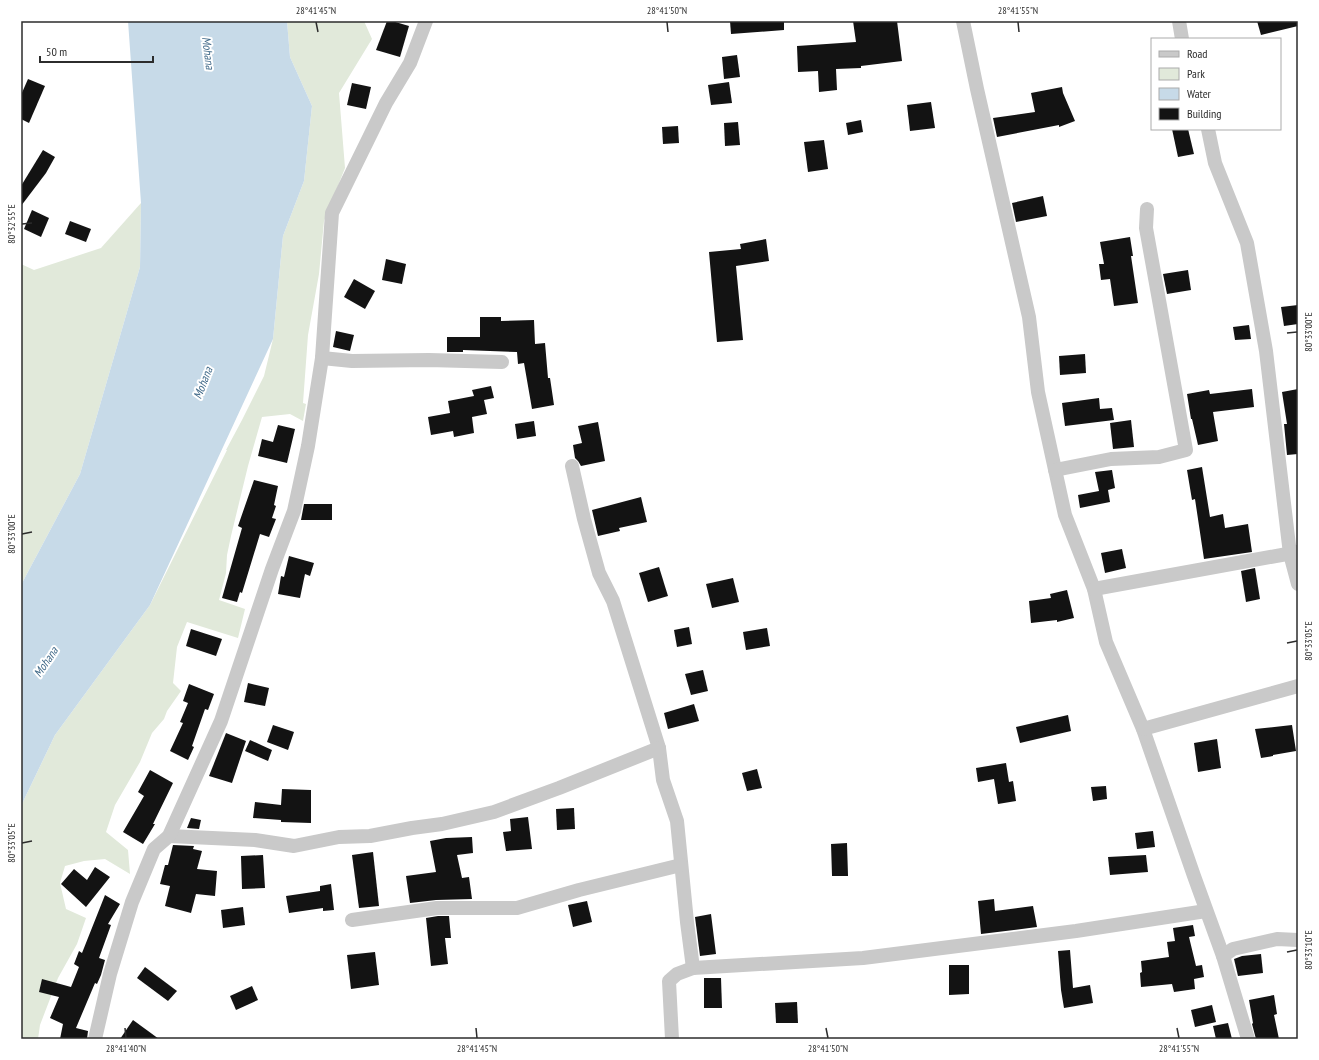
<svg xmlns="http://www.w3.org/2000/svg" width="1319" height="1060" font-family="'PT Sans Narrow',sans-serif">
<style>
.green{fill:#e1e9da}
.water{fill:#c7dae8}
.building{fill:#131313}
.lines{fill:none;stroke-linecap:round;stroke-linejoin:round}
.street{stroke:#c9c9c9;stroke-width:14}
.ticks{fill:none;stroke:#2c2c2c;stroke-width:1.5}
.labels{text-anchor:middle;stroke-width:4;stroke-linejoin:round;paint-order:stroke}
.water-label{font-size:12px;font-style:italic;fill:#406988;stroke:#fff}
.neatline{fill:none;stroke:#2c2c2c;stroke-width:1.5}
.ticks-label{font-size:10px;text-anchor:middle;fill:#2c2c2c}
</style>
<rect width="100%" height="100%" fill="#fff"/>
<g class="green">
<path d="M287,21H364L372,39L339,93L345,168L324,221L319,274L308,335L303,403L306,404L303,421L290,414L262,417L248,466L231,536L227,555L226,573L219,600L245,609L238,638L187,622L177,647L173,683L181,691L167,711L164,719L152,733L140,762L115,805L106,832L128,850L130,874L105,859L84,861L65,866L60,883L66,909L86,918L77,944L58,978L40,1025L38,1039H21V806L55,735L150,605L227,450H226L242,420L264,376L273,339L283,236L304,181L312,106L290,57Z"/>
<path d="M141,203L140,267L80,474L21,585V264L34,270L101,248Z"/>
</g>
<path class="water" d="M128,21H287L290,57L312,106L304,181L283,236L273,339L150,605L55,735L21,806V585L80,474L140,267L141,203Z"/>
<g class="building">
<path d="M387,21H392L409,26L400,57L376,50Z"/>
<path d="M730,21H784V30L731,34Z"/>
<path d="M853,21H897L902,61L861,66V68L836,69L837,90L819,92L818,71L798,72L797,46L856,42Z"/>
<path d="M1257,21H1298V26L1261,35Z"/>
<path d="M737,55L740,77L724,79L722,57Z"/>
<path d="M28,79L45,86L29,123L21,119V95Z"/>
<path d="M729,82L732,103L711,105L708,85Z"/>
<path d="M352,83L371,87L366,109L347,105Z"/>
<path d="M1062,87L1063,93L1075,121L1059,127V125L997,137L993,118L1035,112L1031,93Z"/>
<path d="M931,102L935,128L910,131L907,105Z"/>
<path d="M861,120L863,132L848,135L846,123Z"/>
<path d="M738,122L740,145L725,146L724,123Z"/>
<path d="M678,126L679,143L663,144L662,127Z"/>
<path d="M1172,129H1188L1194,154L1178,157Z"/>
<path d="M824,140L828,169L808,172L804,142Z"/>
<path d="M43,150L55,157L46,173L21,206V186Z"/>
<path d="M1043,196L1047,216L1016,222L1012,203Z"/>
<path d="M32,210L49,218L41,237L24,229Z"/>
<path d="M70,221L91,229L86,242L65,234Z"/>
<path d="M1130,237L1133,256H1131L1138,303L1114,306L1110,279L1101,280L1099,264H1104L1100,242Z"/>
<path d="M766,239L769,261L736,266L743,340L717,342L709,252L741,249L740,244Z"/>
<path d="M386,259L406,264L402,284L382,280Z"/>
<path d="M1188,270L1191,290L1167,294L1163,274Z"/>
<path d="M354,279L375,291L365,309L344,297Z"/>
<path d="M1298,305V324L1284,326L1281,307Z"/>
<path d="M480,317H501V321L534,320L535,344L545,343L548,378H550L554,405L532,409L524,363L518,364L517,352L463,350V352H447V337H480Z"/>
<path d="M1249,325L1251,339L1235,340L1233,327Z"/>
<path d="M336,331L354,335L350,351L333,347Z"/>
<path d="M1085,354L1086,373L1060,375L1059,356Z"/>
<path d="M491,386L494,398L484,400L487,414L472,417L474,433L454,437L453,431L431,435L428,417L450,413L448,401L474,396L472,390Z"/>
<path d="M1252,389L1254,407L1213,412L1218,441L1198,445L1192,419H1191L1187,394L1209,390L1210,394Z"/>
<path d="M1298,389V454L1287,455L1284,424H1287L1282,392Z"/>
<path d="M1099,398L1100,409L1112,408L1114,420L1065,426L1062,403Z"/>
<path d="M1131,420L1134,447L1113,449L1110,423Z"/>
<path d="M534,421L536,436L517,439L515,424Z"/>
<path d="M598,422L605,461L581,466L578,461L575,458L573,445L582,443L578,426Z"/>
<path d="M278,425L295,429L287,463L258,456L262,439L273,442Z"/>
<path d="M1202,467L1210,517L1223,514L1225,528L1248,524L1252,552L1204,559L1195,499L1192,500L1187,470Z"/>
<path d="M1112,470L1115,488L1108,490L1110,502L1080,508L1078,495L1099,491L1095,472Z"/>
<path d="M254,480L278,486L274,505L276,506L272,518L276,519L269,537L260,534L242,593L240,592L237,602L222,598L242,528L238,526Z"/>
<path d="M641,497L647,522L619,528L620,531L598,536L592,510Z"/>
<path d="M304,504H332V520H301Z"/>
<path d="M1122,549L1126,568L1105,573L1101,553Z"/>
<path d="M289,556L314,563L310,576L305,574L300,598L278,594L281,576L284,577Z"/>
<path d="M659,567L668,596L648,602L639,573Z"/>
<path d="M1255,568L1260,599L1246,602L1241,571Z"/>
<path d="M733,578L739,602L712,608L706,584Z"/>
<path d="M1067,590L1074,618L1057,622V620L1031,623L1029,601L1051,598L1050,594Z"/>
<path d="M689,627L692,644L677,647L674,630Z"/>
<path d="M767,628L770,646L746,650L743,632Z"/>
<path d="M191,629L222,639L216,656L186,646Z"/>
<path d="M703,670L708,691L691,695L685,674Z"/>
<path d="M248,683L269,688L265,706L244,702Z"/>
<path d="M189,684L214,694L208,710L205,709L192,746L194,747L188,760L170,751L183,723L180,722L188,703L183,701Z"/>
<path d="M694,704L699,721L668,729L664,713Z"/>
<path d="M1068,715L1071,731L1020,743L1016,727Z"/>
<path d="M273,725L294,732L288,750L267,742Z"/>
<path d="M1292,725L1296,751L1273,755V756L1261,758L1255,729Z"/>
<path d="M226,733L246,741L232,783L209,776Z"/>
<path d="M1217,739L1221,768L1198,772L1194,743Z"/>
<path d="M250,740L272,750L268,761L245,751Z"/>
<path d="M1006,763L1009,782L1013,781L1016,801L998,804L994,779L978,782L976,768Z"/>
<path d="M757,769L762,788L747,791L742,773Z"/>
<path d="M150,770L173,783L153,824H155L143,844L123,832L144,796L138,792Z"/>
<path d="M1106,786L1107,799L1093,801L1091,787Z"/>
<path d="M282,789L311,790V823L281,822V820L253,818L255,802L281,805Z"/>
<path d="M574,808L575,829L557,830L556,809Z"/>
<path d="M528,817L532,849L506,851L503,832L511,831L510,819Z"/>
<path d="M191,818L201,820L199,829L187,828Z"/>
<path d="M1153,831L1155,847L1137,849L1135,833Z"/>
<path d="M472,837L473,853L457,855L462,878L469,877L472,899L436,900L410,903L406,876L436,872L430,841L446,838Z"/>
<path d="M847,843L848,876H832L831,844Z"/>
<path d="M173,845L194,846L193,849L202,851L197,869L217,871L215,896L196,894L191,913L165,906L170,886L160,884L165,865H168Z"/>
<path d="M373,852L379,906L359,908L352,855Z"/>
<path d="M263,855L265,888L242,889L241,856Z"/>
<path d="M1146,855L1148,872L1110,875L1108,857Z"/>
<path d="M95,867L110,877L86,907L61,884L74,869L87,880Z"/>
<path d="M331,884L334,910L323,911V908L289,913L286,896L320,891V886Z"/>
<path d="M105,895L120,904L108,924L111,925L99,958L105,960L101,975L97,984L95,983L76,1028L88,1031L87,1039H60L63,1024L50,1018L59,997L39,992L42,979L71,987L79,967L74,964L79,951L82,953Z"/>
<path d="M994,899L995,911L1033,906L1037,927L981,934L978,901Z"/>
<path d="M587,901L592,922L573,927L568,905Z"/>
<path d="M243,907L245,925L223,928L221,910Z"/>
<path d="M711,914L716,954L700,956L695,917Z"/>
<path d="M438,916H449L451,938H445L448,964L431,966L426,918Z"/>
<path d="M1193,925L1195,936L1189,937L1196,966L1202,965L1204,977L1194,979L1195,989L1174,992L1172,984L1141,987L1140,973L1142,972L1141,961L1169,957L1167,942L1175,941L1173,928Z"/>
<path d="M1070,950L1073,988L1090,985L1093,1003L1064,1008L1061,990L1058,951Z"/>
<path d="M375,952L379,985L351,989L347,955Z"/>
<path d="M1261,954L1263,973L1238,976L1234,959L1242,956Z"/>
<path d="M949,965H969V994L949,995Z"/>
<path d="M145,967L177,991L168,1001L137,978Z"/>
<path d="M704,978H721L722,1008H704Z"/>
<path d="M252,986L258,1000L236,1010L230,996Z"/>
<path d="M1274,995L1277,1014L1274,1015L1279,1039H1256L1252,1024L1253,1023L1249,1000Z"/>
<path d="M797,1002L798,1023H776L775,1003Z"/>
<path d="M1212,1005L1216,1022L1195,1027L1191,1010Z"/>
<path d="M133,1020L159,1039H120Z"/>
<path d="M1228,1023L1232,1039H1216L1213,1026Z"/>
</g>
<g class="lines">
<g class="street">
<path d="M963,21L977,89L1029,317L1038,392L1065,515L1094,589L1106,642L1143,729L1194,876L1223,956L1248,1039"/>
<path d="M1179,21L1182,39"/>
<path d="M1208,129L1215,163L1247,243L1266,351L1290,554L1298,584"/>
<path d="M322,358L352,361L429,360L502,362"/>
<path d="M572,466L584,519L599,573L613,601L659,748L663,780L677,821L687,922L693,968L863,958L1076,931L1206,911"/>
<path d="M1055,470L1111,459L1159,457L1186,450L1146,228L1147,209"/>
<path d="M1094,589L1298,552"/>
<path d="M1143,729L1298,686"/>
<path d="M169,836L255,840L294,846L339,837L370,836L412,828L442,824L494,812L559,788L659,748"/>
<path d="M352,920L437,908H517L579,890L681,865"/>
<path d="M1223,956L1233,949L1277,939L1298,940"/>
<path d="M95,1039L110,974L132,902L154,849L169,836L221,721L272,569L294,511L308,446L322,358L332,213L386,103L410,63L426,21"/>
<path d="M672,1039L669,981L677,974L693,968"/>
</g>
</g>
<path class="ticks" d="M316,22L318,32M667,22L668,32M1018,22L1019,32M22,224L32,223M1287,333L1297,332M22,534L32,532M1287,643L1297,641M22,843L32,841M1287,952L1297,950M125,1028L126,1038M476,1028L477,1038M826,1028L828,1038M1177,1028L1179,1038"/>
<g class="labels">
<g class="water-label">
<text transform="translate(208 53) rotate(83)" y="4">Mohana</text>
<text transform="translate(203 383) rotate(-69)" y="4">Mohana</text>
<text transform="translate(46 662) rotate(-56)" y="4">Mohana</text>
</g>
</g>
<rect width="1319" height="1060" fill="none" stroke="#ffffff" stroke-width="44"/>
<rect x="1151" y="38" width="130" height="92" fill="#ffffff" stroke="#ababab"/>
<rect x="1159" y="51" width="20" height="6" fill="#c9c9c9" stroke="#ababab"/>
<text x="1187" y="58" font-size="12" fill="#2c2c2c">Road</text>
<rect x="1159" y="68" width="20" height="12" fill="#e1e9da" stroke="#ababab"/>
<text x="1187" y="78" font-size="12" fill="#2c2c2c">Park</text>
<rect x="1159" y="88" width="20" height="12" fill="#c7dae8" stroke="#ababab"/>
<text x="1187" y="98" font-size="12" fill="#2c2c2c">Water</text>
<rect x="1159" y="108" width="20" height="12" fill="#131313" stroke="#ababab"/>
<text x="1187" y="118" font-size="12" fill="#2c2c2c">Building</text>
<path d="M40 56v6h113v-6" fill="none" stroke="#2c2c2c" stroke-width="2"/>
<text x="46" y="56" font-size="12" fill="#2c2c2c" stroke="#ffffff" stroke-width="3" paint-order="stroke">50 m</text>
<rect x="22" y="22" width="1275" height="1016" class="neatline"/>
<g class="ticks-label">
<text x="316" y="14">28°41'45"N</text>
<text x="667" y="14">28°41'50"N</text>
<text x="1018" y="14">28°41'55"N</text>
<text transform="translate(11 224) rotate(-90)" y="4">80°32'55"E</text>
<text transform="translate(1308 332) rotate(-90)" y="4">80°33'00"E</text>
<text transform="translate(11 534) rotate(-90)" y="4">80°33'00"E</text>
<text transform="translate(1308 641) rotate(-90)" y="4">80°33'05"E</text>
<text transform="translate(11 843) rotate(-90)" y="4">80°33'05"E</text>
<text transform="translate(1308 950) rotate(-90)" y="4">80°33'10"E</text>
<text x="126" y="1052">28°41'40"N</text>
<text x="477" y="1052">28°41'45"N</text>
<text x="828" y="1052">28°41'50"N</text>
<text x="1179" y="1052">28°41'55"N</text>
</g>
</svg>
